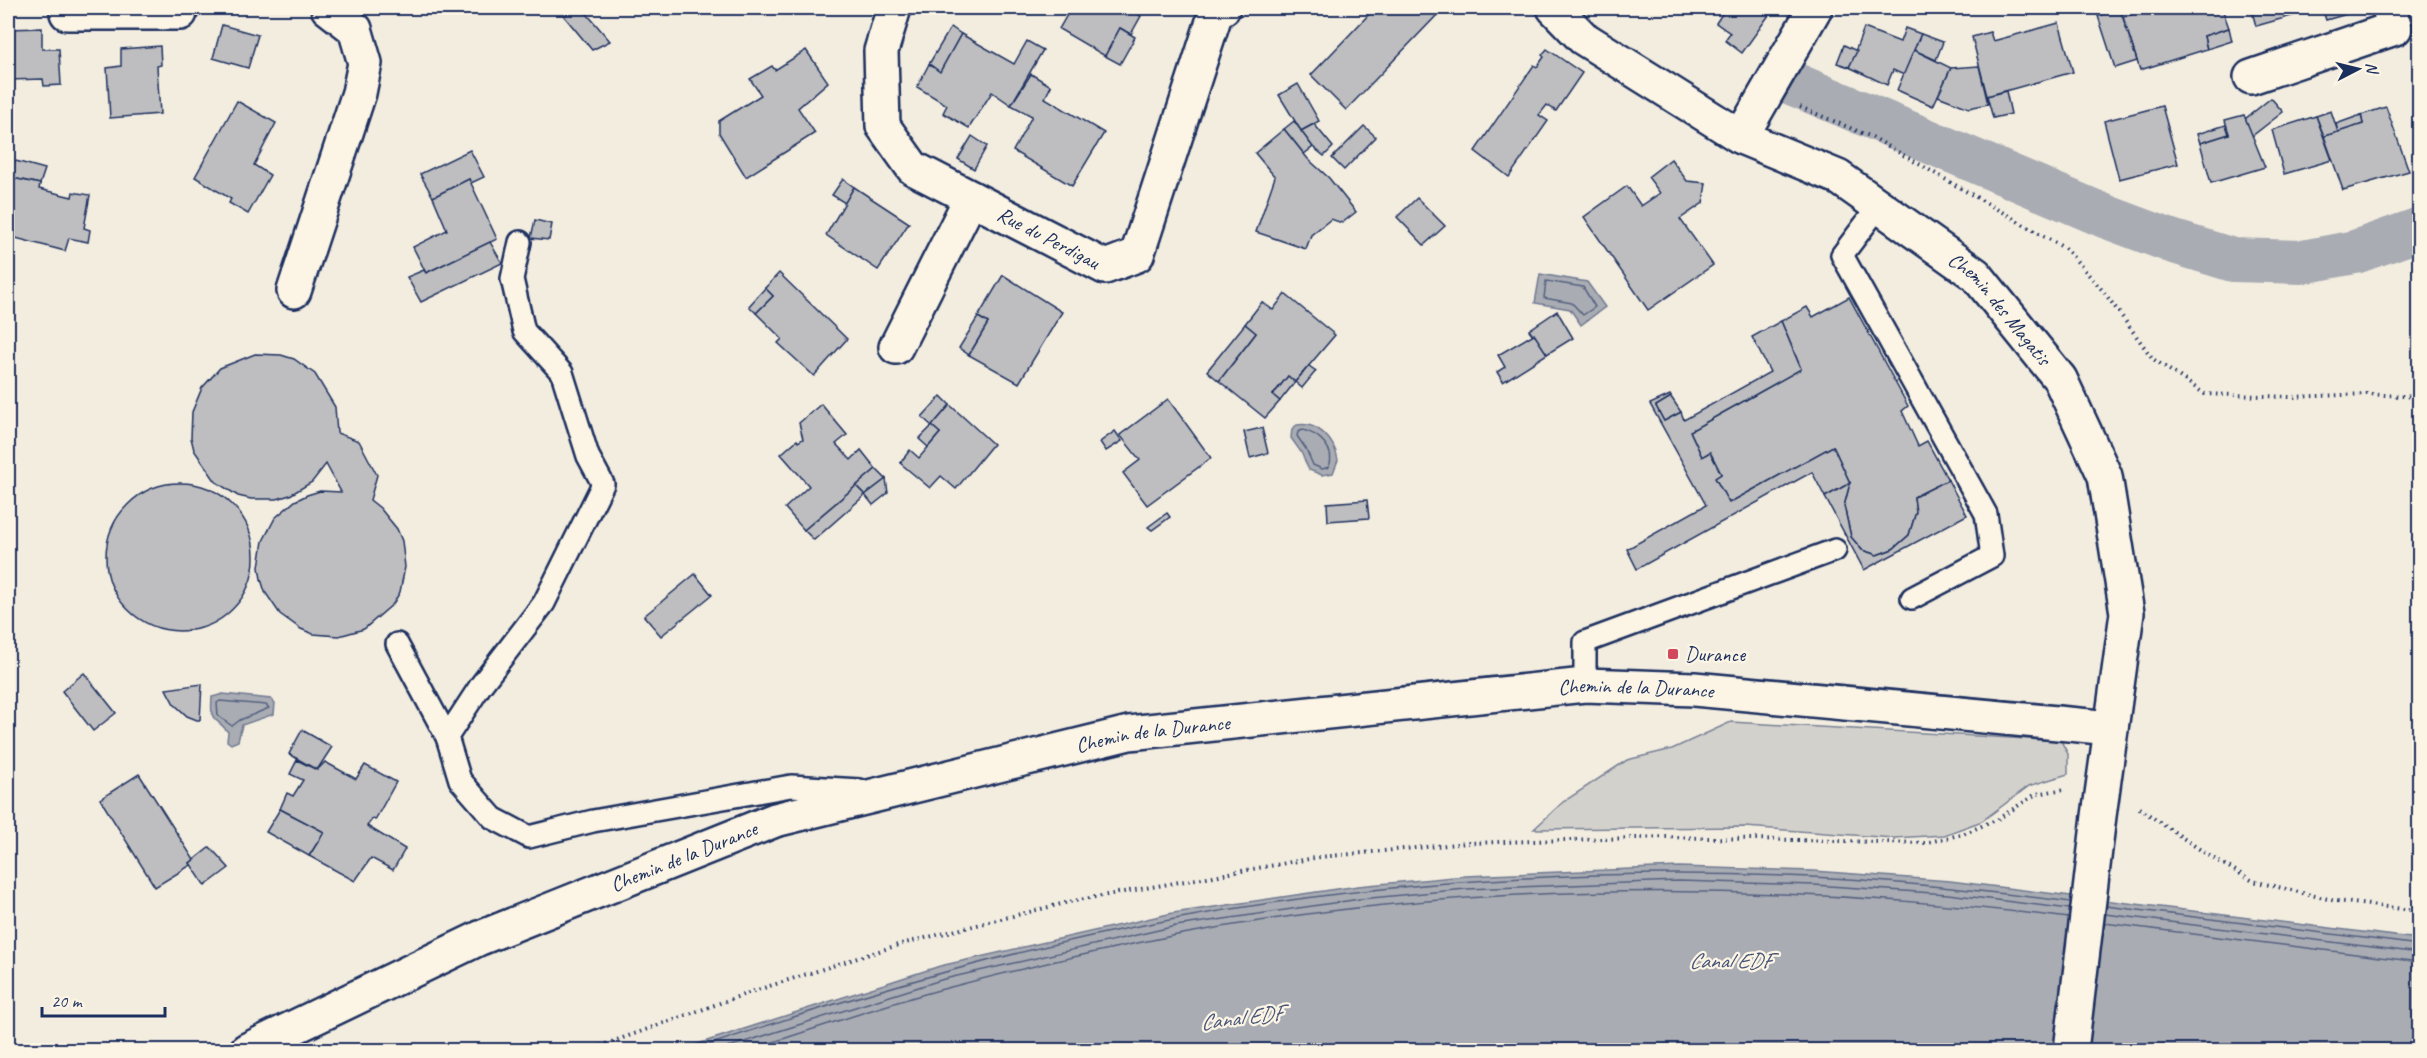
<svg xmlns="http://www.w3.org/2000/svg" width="2427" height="1058" font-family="Caveat,sans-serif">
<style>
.green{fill:#d3d1cc;stroke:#778095;stroke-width:1.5}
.water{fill:#a9acb3;stroke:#707a91;stroke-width:1.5}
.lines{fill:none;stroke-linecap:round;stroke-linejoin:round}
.shore{stroke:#546180;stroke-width:1.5}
.canal{stroke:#a9acb3;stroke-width:44}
.building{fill:#bebec0;stroke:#1b2f5e;stroke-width:1.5}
.service-casing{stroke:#1b2f5e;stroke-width:26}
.minor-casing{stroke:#1b2f5e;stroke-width:38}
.path{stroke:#1b2f5e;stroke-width:4;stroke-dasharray:1.5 4.5;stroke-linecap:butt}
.service{stroke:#fcf5e5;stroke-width:21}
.minor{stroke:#fcf5e5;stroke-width:33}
.poi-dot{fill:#d1495b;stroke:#fcf5e5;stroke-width:2}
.labels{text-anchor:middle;stroke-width:4.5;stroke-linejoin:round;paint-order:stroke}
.street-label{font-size:21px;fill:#1b2f5e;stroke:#fcf5e5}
.poi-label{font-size:21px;fill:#1b2f5e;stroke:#fcf5e5;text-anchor:start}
.water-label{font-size:22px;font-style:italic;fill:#465478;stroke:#fcf5e5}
</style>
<rect width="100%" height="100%" fill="#f3ede0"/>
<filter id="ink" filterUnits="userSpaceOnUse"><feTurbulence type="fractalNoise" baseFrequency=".0167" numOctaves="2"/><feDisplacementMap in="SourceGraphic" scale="12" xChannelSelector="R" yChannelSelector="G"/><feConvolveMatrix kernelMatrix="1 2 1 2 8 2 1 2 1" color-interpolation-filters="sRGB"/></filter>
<g filter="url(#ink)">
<path class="green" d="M1731,722L2061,741L2068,754V774L2029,786L1982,821L1944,835L1894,838L1745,827L1534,829L1563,802L1627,760L1672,749Z"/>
<g class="water">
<path d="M1540,274L1587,282L1605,307L1581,325L1570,309L1535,303Z"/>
<path d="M1297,425C1318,421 1335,441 1338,460L1333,473L1322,475L1309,470L1301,452L1291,438L1292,429Z"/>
<path d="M223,694L271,699L275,703L274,714L242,725L238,741L231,744L227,741L228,732C214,714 210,725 212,697Z"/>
<path d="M1679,867L1814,871L1950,881L2419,939V1050H679L940,966L1173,913L1358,886L1465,876Z"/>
</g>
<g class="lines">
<g class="shore">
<path d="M1546,281L1583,287L1595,307L1583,315L1572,303L1544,298Z"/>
<path d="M1303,430C1319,434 1336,449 1329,467L1322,469L1313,465L1306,449L1297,436L1298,432Z"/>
<path d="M220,701L266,705L269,708L240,720L232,726L218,716L217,703Z"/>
<path d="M2106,906L2420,945"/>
<path d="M2105,914L2420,953"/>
<path d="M2104,923L2420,962"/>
<path d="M694,1050C851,996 1012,949 1175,919C1384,880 1600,868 1812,877C1899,881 1985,891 2071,902"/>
<path d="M719,1050L944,979L1176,926L1360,899L1466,889L1679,881L1814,885L1948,894L2070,909"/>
<path d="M748,1050C814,1030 880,1005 947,988C1023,968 1101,950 1177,935C1472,879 1772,881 2069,918"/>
</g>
<path class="canal" d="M1789,82L2107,217L2171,241L2233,260L2302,262L2355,252L2420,229"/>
</g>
<g class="building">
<path d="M574,8H582L610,41L592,50L564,16Z"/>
<path d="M1071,8H1126L1141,16L1131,34L1120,28L1105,56L1059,29Z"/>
<path d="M1375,8H1429L1437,15L1346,110L1311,75Z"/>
<path d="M1726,8H1774L1742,53L1725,40L1730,33L1716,23Z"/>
<path d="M2155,8H2222L2229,28L2204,36L2207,49L2140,70L2123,17Z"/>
<path d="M2251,8H2320L2256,26Z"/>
<path d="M2322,8H2345L2347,14L2326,20Z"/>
<path d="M2120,9L2137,61L2115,68L2098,16Z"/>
<path d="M2059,23L2073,72L1987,96L1972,37L1990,32L1993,41Z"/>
<path d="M222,25L258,35L248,68L213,58Z"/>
<path d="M951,27L961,34L940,72L929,64Z"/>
<path d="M42,28V49H59L61,85L44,86L43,79L8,80V29Z"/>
<path d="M1120,28L1135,37L1120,64L1105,56Z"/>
<path d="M1864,28L1900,42L1905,28L1921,34L1904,75L1893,70L1887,85L1849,67Z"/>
<path d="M2229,28L2232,41L2207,49L2204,36Z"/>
<path d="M961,34L1014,64L1027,41L1043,50L1011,105L992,92L969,128L943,113L947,105L917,87L929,64L940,72Z"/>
<path d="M1921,34L1943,42L1936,60L1914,50Z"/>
<path d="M1844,45L1857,51L1849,67L1837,63Z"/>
<path d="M160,46L161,65L157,66L160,114L110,118L107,68L121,66V49Z"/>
<path d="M1547,49L1582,73L1556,111L1547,105L1539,115L1548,121L1509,177L1475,151L1534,65L1537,67L1544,57L1542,55Z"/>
<path d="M806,50L828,82L798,108L815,133L746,177L719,133V121L761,95L750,79L772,66L775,70Z"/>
<path d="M1914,50L1951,68L1933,106L1897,90Z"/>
<path d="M1979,66L1988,104L1969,108L1938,96L1951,68Z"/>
<path d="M1031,74L1051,86L1045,98L1104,133L1072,186L1013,151L1032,116L1011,105Z"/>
<path d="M1298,84L1319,121L1301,131L1279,95Z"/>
<path d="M2006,91L2011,114L1993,118L1987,96Z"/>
<path d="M2271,98L2283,112L2252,136L2245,119Z"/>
<path d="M237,101L276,123L254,165L270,175L248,214L229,203L231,199L195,177Z"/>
<path d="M2162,106L2178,164L2119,179L2104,121Z"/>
<path d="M2386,107L2409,171L2343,190L2324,136L2363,124L2361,115Z"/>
<path d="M2331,111L2338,132L2324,136L2316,116Z"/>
<path d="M2244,115L2265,167L2211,183L2200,143L2229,134L2225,120Z"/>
<path d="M2361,115L2363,124L2338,132L2336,124Z"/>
<path d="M2316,116L2332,160L2284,174L2272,130Z"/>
<path d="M1294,121L1313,147L1304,154L1284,129Z"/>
<path d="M1314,124L1333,147L1324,156L1313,147L1301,131Z"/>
<path d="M2226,125L2229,134L2200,143L2197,134Z"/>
<path d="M1364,126L1376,137L1344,170L1332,158Z"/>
<path d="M1284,129L1308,159L1329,178L1356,212L1342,223L1331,219L1311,235L1306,249L1256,232L1275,177L1255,153Z"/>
<path d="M972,136L987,146L974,169L958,159Z"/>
<path d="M470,150L484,177L471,183L469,179L433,197L420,174Z"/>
<path d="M1671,159L1687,181L1706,183L1703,203L1680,219L1713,265L1648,310L1584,217L1627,186L1641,206L1660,193L1648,177Z"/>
<path d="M12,160L45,169L40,184L8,177Z"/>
<path d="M8,177L40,184L39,189L72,197L73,192L90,195L84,228L90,230L88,242L69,238L65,251L8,236Z"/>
<path d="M469,179L497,239L426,273L413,247L447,230L433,197Z"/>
<path d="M843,179L854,187L845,203L832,195Z"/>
<path d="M854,187L909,223L878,270L826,235Z"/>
<path d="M1417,198L1445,226L1424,245L1397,217Z"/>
<path d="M535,220L552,224L549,240L531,238Z"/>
<path d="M490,242L502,263L421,302L407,277L424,270L426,273Z"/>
<path d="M779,273L847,339L814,376L778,343L782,339L756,313L773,296L765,288Z"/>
<path d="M1003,275L1062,312L1019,383L969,355L988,323L978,317Z"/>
<path d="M765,288L773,296L756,313L749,306Z"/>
<path d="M1285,294L1335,335L1295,382L1288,376L1273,395L1280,401L1265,418L1219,381L1256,333L1245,324L1262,302L1273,310Z"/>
<path d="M1849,297L1908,406L1902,411L1918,446L1927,441L1948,480L1914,497L1916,512L1909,535L1893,549L1877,555L1862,550L1851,537L1844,506L1850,483L1833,446L1729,503L1715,478L1721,474L1710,452L1702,457L1690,431L1801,369L1781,321L1807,307L1813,317Z"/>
<path d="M1557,311L1573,338L1547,354L1529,330Z"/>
<path d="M978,317L988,323L969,355L959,348Z"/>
<path d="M1781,321L1801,369L1690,431L1702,457L1710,452L1721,474L1715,478L1729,503L1833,446L1850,483L1825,497L1812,472L1637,569L1627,549L1706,505L1650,404L1670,395L1671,397L1656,406L1664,421L1681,412L1684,420L1770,372L1752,337Z"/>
<path d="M1245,324L1256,333L1219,381L1207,371Z"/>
<path d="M1534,334L1547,354L1503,382L1497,372L1505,367L1498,355Z"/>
<path d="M255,354L281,355L294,359L315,374L335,407L337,433L359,441L377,475L370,500L380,508L397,529L402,541L405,567L400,592L393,604L364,629L339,636L313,634L301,629L280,614L265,592L261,579L259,567L263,541L275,518L295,501L307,495L320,491L341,492L326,464L312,482L290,495L277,499H251L238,496L216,482L194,450L191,438L192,412L202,388L220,368Z"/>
<path d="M1309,366L1316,371L1302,388L1295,382Z"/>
<path d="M1288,376L1295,382L1280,401L1273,395Z"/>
<path d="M941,396L950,405L932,426L922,417Z"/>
<path d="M1671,397L1681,412L1664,421L1656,406Z"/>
<path d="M1168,399L1211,458L1147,505L1123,473L1140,460L1120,435Z"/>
<path d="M821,404L847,435L836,444L851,460L861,450L876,469L804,530L785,508L809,486L781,454L797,440L798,442L803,439L799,423Z"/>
<path d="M950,405L993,444L956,489L941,476L930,488L900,463L910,450L919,458L940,433L932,426Z"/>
<path d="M932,426L940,433L928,447L919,439Z"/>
<path d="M1262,428L1268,453L1250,458L1244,432Z"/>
<path d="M1115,431L1122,441L1106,451L1100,442Z"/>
<path d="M876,469L886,479L865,495L856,486Z"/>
<path d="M886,479L888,493L873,505L865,495Z"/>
<path d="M1948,480L1967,515L1864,570L1825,497L1850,483L1844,506L1851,537L1862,550L1877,555L1893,549L1909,535L1916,512L1914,497Z"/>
<circle cx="180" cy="557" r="74"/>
<path d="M856,486L865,495L814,540L804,530Z"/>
<path d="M1367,500L1369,518L1328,521L1327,503Z"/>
<path d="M1167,513L1170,517L1152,530L1148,527Z"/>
<path d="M695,574L712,595L661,636L644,616Z"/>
<path d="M84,673L116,713L93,731L62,691Z"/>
<path d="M202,684L200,720H197L187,716L174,704L166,689Z"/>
<path d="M302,730L332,747L317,770L289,754Z"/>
<path d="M297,760L317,770L325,762L356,779L365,765L396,782L375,820L373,818L367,826L405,849L393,870L371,858L355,881L309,856L324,832L280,809L287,793L293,796L303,780L290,774Z"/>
<path d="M139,774L194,860L190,863L191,865L155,887L100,799Z"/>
<path d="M280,809L324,832L309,856L266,832Z"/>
<path d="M210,847L229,868L205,886L190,863Z"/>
</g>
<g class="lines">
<defs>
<g id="service">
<path d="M1879,206L1842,255L1986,514L1992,556L1912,598"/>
<path d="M520,242L512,279L524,331L562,373L588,456L603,484L544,603L481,685L447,737L460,780L493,818L529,837L593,821L791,786L860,790"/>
<path d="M397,644L447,737"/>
<path d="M1585,685V642L1835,550"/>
</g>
<g id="minor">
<path id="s1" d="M894,8L881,51L883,126L913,168L1105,267L1137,255L1216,12L1223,8"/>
<path id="s2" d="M1554,8L1583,38L1741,137L1838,177L1976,275L2060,379L2105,476L2127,613L2099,816L2071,1050"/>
<path d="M67,13H180L181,8"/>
<path d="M2251,77L2395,28L2389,8"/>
<path d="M1741,137L1815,8"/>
<path d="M294,291L359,93L365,63L355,29L328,8"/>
<path d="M896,347L971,198"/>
<path id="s3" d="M247,1050L480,938L775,820L1129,733L1585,685L1694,689L2111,728"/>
</g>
</defs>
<use href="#service" class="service-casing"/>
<use href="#minor" class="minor-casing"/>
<g class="path">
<path d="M1800,107L1874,138L2066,249L2104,292L2153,359L2205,394L2291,397L2367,394L2420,397"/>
<path d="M2139,808L2211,857L2253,881L2336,901L2420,911"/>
<path d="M589,1050L751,992L901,944L1073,901L1320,857L1468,843L1666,837L1925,843L1963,834L1998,819L2036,794L2065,789"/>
</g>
<use href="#service" class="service"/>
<use href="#minor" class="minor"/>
</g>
</g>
<rect class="poi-dot" x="1667" y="648" width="12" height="12" rx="3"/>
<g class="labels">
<g class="street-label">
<text dy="7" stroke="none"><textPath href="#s1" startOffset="324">Rue du Perdigau</textPath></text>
<text dy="7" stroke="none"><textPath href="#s2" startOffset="543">Chemin des Magatis</textPath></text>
<text dy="7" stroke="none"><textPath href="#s3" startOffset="1450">Chemin de la Durance</textPath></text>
<text dy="7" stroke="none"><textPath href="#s3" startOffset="964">Chemin de la Durance</textPath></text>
<text dy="7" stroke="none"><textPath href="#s3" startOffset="478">Chemin de la Durance</textPath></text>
</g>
<g class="poi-label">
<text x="1685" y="661">Durance</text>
</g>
<g class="water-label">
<text x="1730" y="968">Canal EDF</text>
<text transform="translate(1241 1017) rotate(-7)" y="8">Canal EDF</text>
</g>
</g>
<rect width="2427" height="1058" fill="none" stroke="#fcf5e5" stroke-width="30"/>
<rect x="15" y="15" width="2397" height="1028" fill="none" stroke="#1b2f5e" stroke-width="2" filter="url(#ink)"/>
<g transform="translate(2358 69) rotate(83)" stroke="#fcf5e5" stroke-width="4.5" paint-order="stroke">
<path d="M0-4.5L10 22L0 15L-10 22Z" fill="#1b2f5e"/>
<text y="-9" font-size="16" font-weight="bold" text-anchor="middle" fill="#1b2f5e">N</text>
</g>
<path d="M42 1007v9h123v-9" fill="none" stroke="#1b2f5e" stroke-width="3"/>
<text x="51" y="1007" font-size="18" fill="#1b2f5e" stroke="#fcf5e5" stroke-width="4.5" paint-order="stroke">20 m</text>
</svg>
